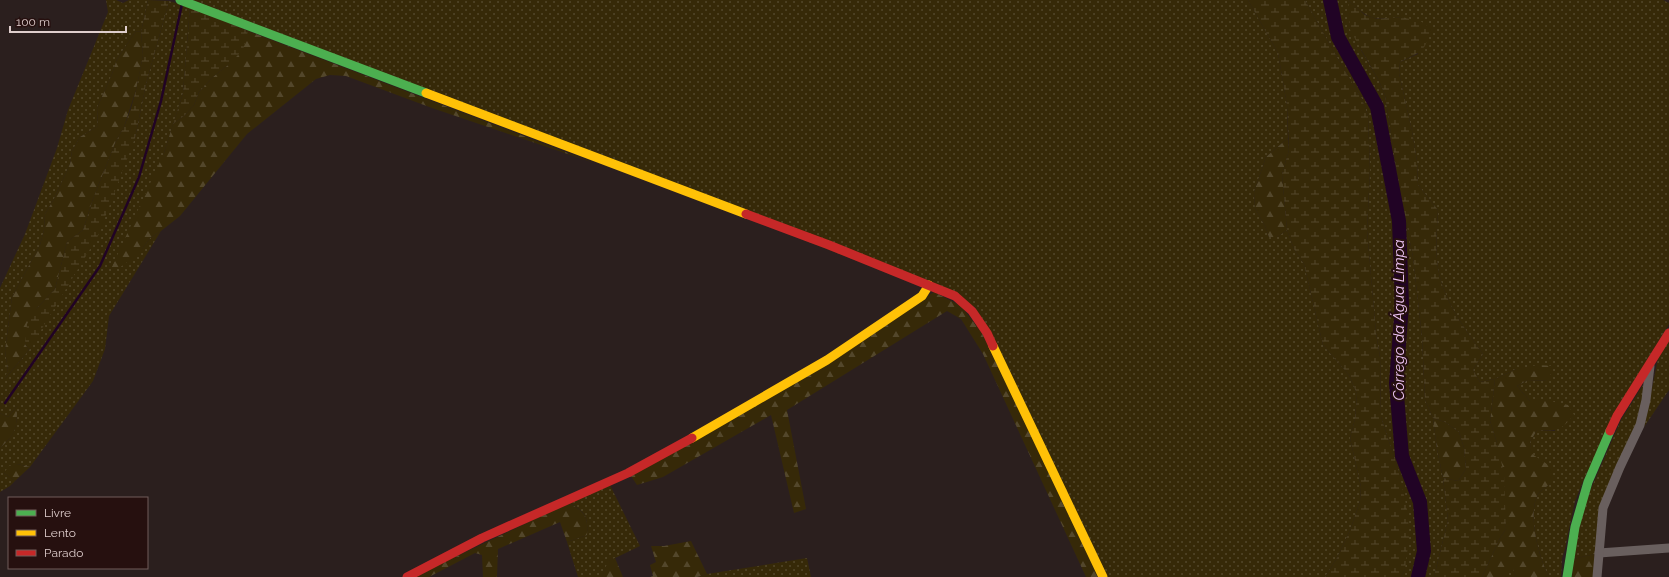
<svg xmlns="http://www.w3.org/2000/svg" width="1669" height="577" font-family="Raleway,sans-serif">
<style>
.grass{fill:url(#grass-dots)}
.forest{fill:url(#forest-firs)}
.wetland{fill:url(#wetland-marsh)}
.lines{fill:none;stroke-linecap:round;stroke-linejoin:round}
.stream{stroke:#210325;stroke-width:2.5}
.river{stroke:#210325;stroke-width:14}
.street{stroke:#695f5e;stroke-width:9}
.fast{stroke:#4caf50;stroke-width:9}
.slow{stroke:#ffc107;stroke-width:9}
.jam{stroke:#c62828;stroke-width:9}
.labels{text-anchor:middle;stroke-width:4;stroke-linejoin:round;paint-order:stroke}
.water-label{font-size:15px;font-style:italic;fill:#f0c6f7;stroke:#26100f}
</style>
<defs>
<pattern id="grass-dots" width="8" height="8" patternUnits="userSpaceOnUse"><rect width="8" height="8" fill="#362908"/><path d="M2 2h.1M6 6h.1" fill="none" stroke="#53472b" stroke-width="1.8" stroke-linecap="round"/></pattern>
<pattern id="forest-firs" width="22" height="20" patternUnits="userSpaceOnUse"><rect width="22" height="20" fill="#362908"/><path d="M5 1l3.5 6h-7zM16 11l3.5 6h-7z" fill="#53472b"/></pattern>
<pattern id="wetland-marsh" width="20" height="14" patternUnits="userSpaceOnUse"><rect width="20" height="14" fill="#362908"/><path d="M1 5h8M5 5V1M11 12h8M15 12V8" fill="none" stroke="#53472b"/></pattern>
</defs>
<rect width="100%" height="100%" fill="#2b1f1e"/>
<g class="grass">
<path d="M106,0H116L123,3L129,0H148L141,32L136,31L117,59L112,74L97,108L98,126L80,137L72,151L70,164L54,199L45,214L44,230L40,245L12,297L5,351L8,370L5,379L29,350L135,138L146,84L169,1L190,7L183,93L164,153L142,249L150,238L161,231L109,316L105,349L93,381L30,467L17,464L4,473L15,481L10,486L0,492V448C16,434 17,427 17,406L8,417L0,413V288L25,234L57,148L68,110L108,12Z"/>
<path d="M189,0H1248L1278,53L1287,105L1288,138L1266,157L1254,192L1255,208L1265,226L1269,237H1277L1287,230L1294,249L1304,264L1323,345L1349,375L1357,394L1355,419L1350,438L1361,487L1360,501L1351,528L1337,558L1325,577H1108L975,307Z"/>
<path d="M1305,0H1663L1669,3V324L1628,391L1584,479L1575,501L1570,524L1565,549L1562,558L1561,577H1549C1539,558 1527,514 1538,494C1540,491 1546,487 1550,484L1531,454L1530,442L1537,430L1555,431L1550,401H1530L1517,386L1528,380L1548,381L1516,369L1495,379L1480,382L1473,370L1483,354C1465,329 1443,300 1438,268C1435,249 1437,229 1438,210L1418,185L1417,161L1412,131L1399,73L1400,62L1418,54L1402,17C1372,20 1371,21 1348,0L1361,50L1379,81L1385,95L1399,186L1413,257L1422,337L1425,400L1433,418L1437,449L1443,478L1448,520L1434,577H1401L1405,569L1399,472L1381,417L1380,357L1376,333L1367,230L1370,170L1368,116L1362,99L1339,61Z"/>
<path d="M1669,338V390L1644,427L1659,354Z"/>
<path d="M1643,385L1645,387L1637,424L1617,466L1595,554L1573,559L1583,507L1621,420Z"/>
<path d="M610,485L640,546L609,561L602,577H578L567,542L587,535C588,516 586,512 569,503Z"/>
<path d="M807,558L811,577H697L707,574Z"/>
<path d="M1513,568L1516,577H1500Z"/>
</g>
<g class="forest">
<path d="M136,31L141,32L143,55L140,71L136,90L124,127L116,141L93,199L83,230L67,242L55,289L37,308L25,344L29,350L4,380L8,370L5,351L12,297L40,245L44,230L45,214L54,199L70,164L72,151L80,137L98,126L97,108L112,74L117,59Z"/>
<path d="M248,31L597,164L432,108L346,76L330,75L316,79L247,134L180,216L161,231L150,238L142,249L130,260L122,266L111,269L164,153L173,124L185,115L194,105L199,92L214,76L228,65Z"/>
<path d="M1288,138L1289,150L1282,174L1287,230L1277,237H1269L1265,226L1255,208L1254,192L1266,157Z"/>
<path d="M934,292L961,306L982,333L1100,577H1086L983,354L961,319L947,311L787,410L806,509L794,513L771,415L663,477L637,485L631,476Z"/>
<path d="M1538,365L1554,366L1548,381L1528,380L1517,386L1530,401H1550L1568,405L1574,415C1560,431 1558,431 1537,430L1530,442L1532,454L1553,468L1550,484C1546,487 1540,491 1538,494C1527,514 1539,558 1549,577H1516L1513,569L1500,577H1482L1500,538L1506,529L1497,443L1490,421L1495,379L1516,369Z"/>
<path d="M17,406C17,427 17,433 0,448V413L8,417Z"/>
<path d="M1433,418L1445,422L1459,432L1464,448L1466,469L1458,481L1443,478L1437,449Z"/>
<path d="M17,464L30,467L15,481L4,473L9,466Z"/>
<path d="M569,503C586,513 588,516 587,535L567,542L560,522L498,549L497,577H483L482,555L475,553L429,577H413Z"/>
<path d="M691,541L707,574L697,577H650L653,576L650,565L656,562L651,546H664Z"/>
<path d="M1595,554L1593,577H1572L1573,559Z"/>
<path d="M615,558L623,577H602L608,561Z"/>
</g>
<g class="wetland">
<path d="M148,0L169,1L146,84L135,138L98,236L29,350L25,344L27,324L37,308L55,289L67,242L83,230L93,199L116,141L124,127L131,108L136,90L143,55L141,32Z"/>
<path d="M1248,0H1305L1339,61L1362,99L1368,116L1370,170L1367,230L1376,333L1380,357L1381,417L1399,472L1408,514L1409,538L1405,569L1401,577H1325L1337,558L1351,528L1360,501L1361,487L1350,438L1355,419L1357,394L1349,375L1323,345L1304,264L1294,249L1287,230L1282,174L1289,150L1287,105L1278,53Z"/>
<path d="M1348,0L1365,15L1377,19L1402,17L1422,22L1432,29C1424,53 1422,51 1400,62L1399,73L1412,131L1417,161L1418,185L1438,210C1437,229 1435,249 1438,268C1443,300 1465,329 1483,354L1473,370L1480,382L1495,379L1490,421L1497,443L1504,474L1506,529L1500,538L1482,577H1434L1448,520L1443,478L1458,481L1466,469L1464,448L1459,432L1445,422L1433,418L1425,400L1422,337L1413,257L1399,186L1385,95L1379,81L1350,30Z"/>
<path d="M190,7L248,31L243,50L228,65L214,76L199,92L194,105L185,115L173,124L183,93Z"/>
</g>
<g class="lines">
<path class="stream" d="M5,403L100,266L139,177L161,101L182,4"/>
<path class="river" d="M1330,0L1338,37L1377,107L1399,221L1402,305L1396,383L1402,456L1420,502L1424,551L1418,577"/>
<g class="street">
<path d="M1599,553L1669,548"/>
<path d="M1597,577L1603,508L1620,467L1640,425L1646,400L1650,366"/>
</g>
<g class="fast">
<path d="M180,0L426,93"/>
<path d="M1567,577L1575,527L1588,482L1610,431"/>
</g>
<g class="slow">
<path d="M426,93L746,214"/>
<path d="M993,346L1103,577"/>
<path d="M692,438L827,360L922,296L929,285"/>
</g>
<g class="jam">
<path d="M746,214L829,245L955,296L972,311L987,333L993,346"/>
<path d="M1610,431L1617,416L1669,333"/>
<path d="M407,577L482,538L628,473L692,438"/>
</g>
</g>
<g class="labels">
<g class="water-label">
<text transform="translate(1399 320) rotate(-90)" y="5">Córrego da Água Limpa</text>
</g>
</g>
<rect x="8" y="497" width="140" height="72" fill="#26100f" stroke="#705c5b"/>
<rect x="16" y="510" width="20" height="6" fill="#4caf50" stroke="#705c5b"/>
<text x="44" y="517" font-size="12" fill="#dfcecd">Livre</text>
<rect x="16" y="530" width="20" height="6" fill="#ffc107" stroke="#705c5b"/>
<text x="44" y="537" font-size="12" fill="#dfcecd">Lento</text>
<rect x="16" y="550" width="20" height="6" fill="#c62828" stroke="#705c5b"/>
<text x="44" y="557" font-size="12" fill="#dfcecd">Parado</text>
<path d="M10 26v6h116v-6" fill="none" stroke="#dfcecd" stroke-width="2"/>
<text x="16" y="26" font-size="12" fill="#dfcecd" stroke="#26100f" stroke-width="3" paint-order="stroke">100 m</text>
</svg>
